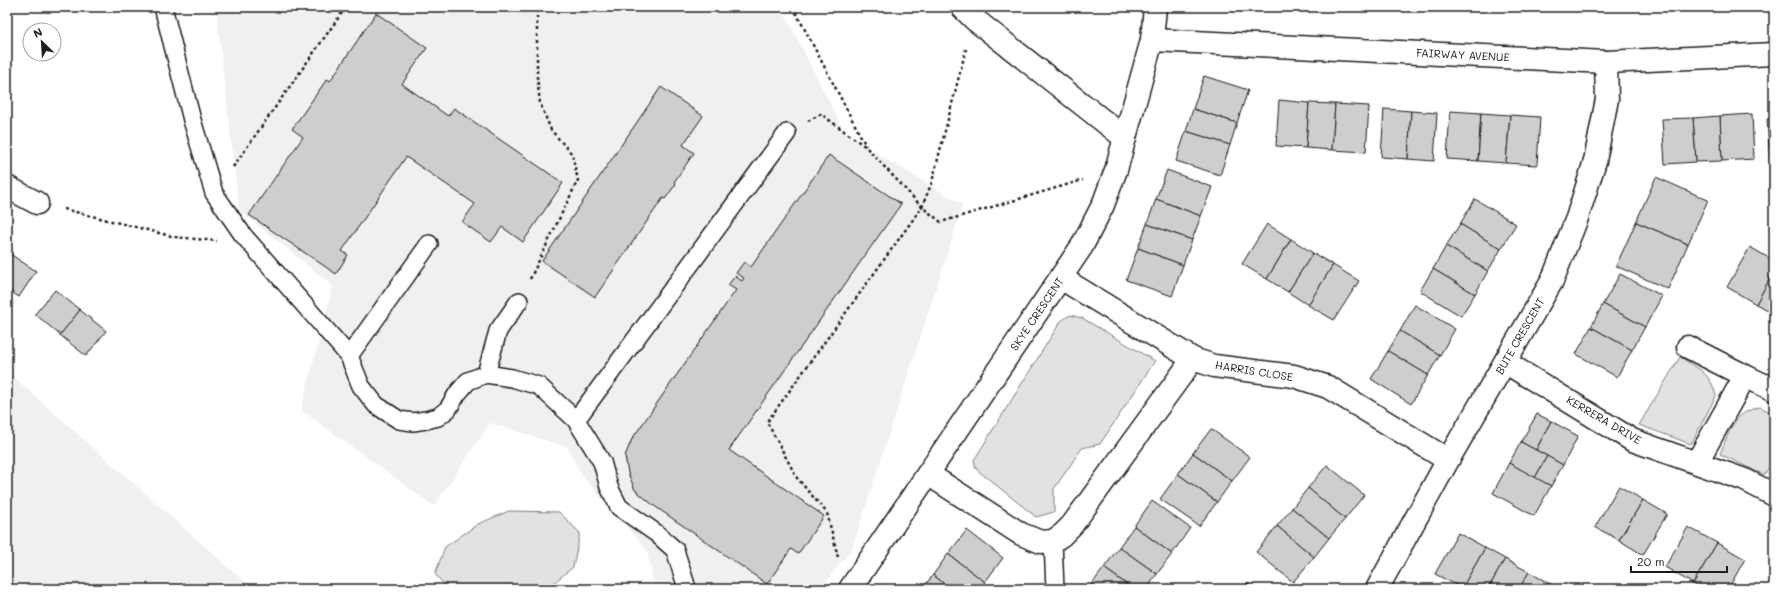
<svg xmlns="http://www.w3.org/2000/svg" width="1781" height="596" font-family="Mali,sans-serif">
<style>
.built{fill:#f0f0f0}
.green{fill:#e2e2e2;stroke:#7f7f7f}
.building{fill:#cecece;stroke:#1c1c1c}
.lines{fill:none;stroke-linecap:round;stroke-linejoin:round}
.service-casing{stroke:#1c1c1c;stroke-width:20}
.minor-casing{stroke:#1c1c1c;stroke-width:25}
.path{stroke:#1c1c1c;stroke-width:2.5;stroke-dasharray:3 3;stroke-linecap:butt}
.service{stroke:#fff;stroke-width:17}
.minor{stroke:#fff;stroke-width:22}
.labels{text-anchor:middle;stroke-width:4;stroke-linejoin:round;paint-order:stroke}
.street-label{font-size:11px;fill:#1c1c1c;stroke:#fff}
</style>
<rect width="100%" height="100%" fill="#fff"/>
<filter id="ink" filterUnits="userSpaceOnUse"><feTurbulence type="fractalNoise" baseFrequency=".025" numOctaves="2"/><feDisplacementMap in="SourceGraphic" scale="8" xChannelSelector="R" yChannelSelector="G"/><feConvolveMatrix kernelMatrix="1 2 1 2 8 2 1 2 1" color-interpolation-filters="sRGB"/></filter>
<g filter="url(#ink)">
<g class="built">
<path d="M216,7H781L846,135L963,205L852,549L820,589H655L647,550L582,476L567,447L490,423L434,506L301,410L333,286L239,210Z"/>
<path d="M7,371L80,436L253,589H7Z"/>
</g>
<g class="green">
<path d="M1070,315L1082,318L1155,361L1100,444L1082,448L1054,489V512L1036,517L976,469L974,460L1061,321Z"/>
<path d="M1680,357C1700,370 1710,372 1716,396L1691,444L1639,425Z"/>
<path d="M1760,407L1774,414V459L1764,475L1720,454C1730,431 1732,413 1760,407Z"/>
<path d="M509,511L559,512L580,533L573,567L550,586L542,589H448L435,574L445,547L478,524Z"/>
</g>
<g class="building">
<path d="M376,13L427,48L402,84L448,116L454,108L563,183L523,242L502,227L491,242L462,222L475,204L406,157L342,251L348,255L336,274L249,215L303,137L292,129L327,79L330,81Z"/>
<path d="M1204,76L1248,90L1237,123L1193,109Z"/>
<path d="M661,87L703,116L683,145L694,153L674,182L676,184L665,199L663,198L595,297L542,261Z"/>
<path d="M1279,100L1309,103L1306,148L1276,146Z"/>
<path d="M1309,103L1335,104L1332,150L1306,148Z"/>
<path d="M1335,104L1369,106L1366,152L1332,150Z"/>
<path d="M1193,109L1237,123L1230,145L1186,131Z"/>
<path d="M1384,109L1411,111L1408,159L1381,157Z"/>
<path d="M1411,111L1437,113L1434,161L1408,159Z"/>
<path d="M1450,111L1481,113L1478,161L1447,159Z"/>
<path d="M1481,113L1510,115L1506,163L1478,161Z"/>
<path d="M1752,114L1754,159L1722,161L1720,116Z"/>
<path d="M1510,115L1540,117L1537,165L1506,163Z"/>
<path d="M1720,116L1722,161L1696,162L1693,118Z"/>
<path d="M1693,118L1696,162L1665,164L1662,119Z"/>
<path d="M1767,119H1774V165H1770Z"/>
<path d="M1186,131L1230,145L1220,175L1176,161Z"/>
<path d="M829,155L901,204L729,450L824,516L798,554L791,549L767,584L653,505L635,490L628,473L625,456L632,439L736,290L728,285L735,276L742,281L744,278L736,273L744,262L751,267Z"/>
<path d="M1167,170L1212,187L1201,216L1156,199Z"/>
<path d="M1656,177L1708,200L1688,244L1636,222Z"/>
<path d="M1156,199L1201,216L1192,240L1147,224Z"/>
<path d="M1475,199L1516,224L1501,249L1460,224Z"/>
<path d="M1636,222L1688,244L1668,289L1616,266Z"/>
<path d="M1147,224L1192,240L1183,265L1138,248Z"/>
<path d="M1267,224L1291,239L1267,279L1242,264Z"/>
<path d="M1460,224L1501,249L1488,271L1446,246Z"/>
<path d="M1291,239L1313,253L1288,292L1267,279Z"/>
<path d="M1446,246L1488,271L1475,294L1433,269Z"/>
<path d="M1750,247L1774,261V271L1756,304L1727,287Z"/>
<path d="M1138,248L1183,265L1172,296L1126,280Z"/>
<path d="M1313,253L1333,265L1308,305L1288,292Z"/>
<path d="M10,254L36,271L19,297L7,289V260Z"/>
<path d="M1333,265L1359,281L1334,320L1308,305Z"/>
<path d="M1433,269L1475,294L1461,316L1420,291Z"/>
<path d="M1774,271V314L1756,304Z"/>
<path d="M1620,274L1662,296L1645,327L1603,304Z"/>
<path d="M55,290L80,310L60,335L35,314Z"/>
<path d="M1603,304L1645,327L1632,350L1591,327Z"/>
<path d="M1415,305L1455,329L1440,355L1400,331Z"/>
<path d="M80,310L106,331L86,356L60,335Z"/>
<path d="M1591,327L1632,350L1617,377L1576,354Z"/>
<path d="M1400,331L1440,355L1428,375L1388,351Z"/>
<path d="M1388,351L1428,375L1411,404L1371,379Z"/>
<path d="M1537,414L1551,421L1536,450L1521,442Z"/>
<path d="M1551,421L1578,436L1563,465L1536,450Z"/>
<path d="M1211,429L1250,457L1232,481L1193,453Z"/>
<path d="M1521,442L1547,456L1535,478L1509,463Z"/>
<path d="M1193,453L1232,481L1217,502L1178,474Z"/>
<path d="M1547,456L1563,465L1551,486L1535,478Z"/>
<path d="M1509,463L1551,486L1534,516L1493,493Z"/>
<path d="M1327,465L1364,495L1345,519L1308,488Z"/>
<path d="M1178,474L1217,502L1199,526L1160,499Z"/>
<path d="M1619,486L1643,500L1619,540L1595,527Z"/>
<path d="M1308,488L1345,519L1329,538L1292,508Z"/>
<path d="M1643,500L1667,514L1643,555L1619,540Z"/>
<path d="M1152,501L1190,528L1172,554L1134,526Z"/>
<path d="M1292,508L1329,538L1314,557L1277,526Z"/>
<path d="M1134,526L1172,554L1157,574L1119,547Z"/>
<path d="M1277,526L1314,557L1293,582L1256,552Z"/>
<path d="M1688,527L1717,543L1693,584L1665,567Z"/>
<path d="M967,530L1003,558L985,582L948,554Z"/>
<path d="M1458,533L1485,548L1462,588L1435,574Z"/>
<path d="M1717,543L1745,559L1728,589H1703L1693,584Z"/>
<path d="M1119,547L1157,574L1147,589H1133L1104,568Z"/>
<path d="M1485,548L1505,559L1488,589H1464L1462,588Z"/>
<path d="M948,554L985,582L980,589H951L933,575Z"/>
<path d="M1505,559L1529,572L1519,589H1488Z"/>
<path d="M1104,568L1133,589H1088Z"/>
<path d="M1529,572L1559,589H1519Z"/>
<path d="M933,575L951,589H922Z"/>
<path d="M1247,583L1254,589H1241Z"/>
</g>
<g class="lines">
<defs>
<g id="service">
<path d="M163,7L192,120L214,193L243,235L349,356L361,386L376,405L399,420L413,422L426,420L438,417L448,409L457,394L468,381L486,374L512,378L539,386L576,420L602,462L609,487L619,507L656,533L675,550L686,585L685,589"/>
<path d="M349,356L429,244"/>
<path d="M486,374L498,331L519,301"/>
<path d="M576,420L787,133"/>
<path d="M1053,541L1055,589"/>
</g>
<g id="minor">
<path d="M962,7L974,19L1125,138"/>
<path d="M1152,40L1606,62L1774,54"/>
<path d="M7,187L37,203"/>
<path d="M1061,278L1193,359L1214,366L1294,376L1328,387L1448,460"/>
<path d="M1688,347L1745,376L1697,462"/>
<path d="M1505,362L1632,440L1745,480L1774,495"/>
<path d="M1745,376L1774,390"/>
<path d="M928,474L1021,534L1041,542L1053,541L1062,535L1072,525L1193,359"/>
<path d="M850,589L1082,246L1103,205L1116,170L1152,40L1155,7"/>
<path d="M1377,589L1448,460L1552,281L1577,218L1595,161L1607,99L1606,62"/>
</g>
</defs>
<use href="#service" class="service-casing"/>
<use href="#minor" class="minor-casing"/>
<g class="path">
<path d="M793,7L866,146"/>
<path d="M808,121L821,114L866,147L922,207L941,222L1083,180"/>
<path d="M233,167L346,7"/>
<path d="M64,209L175,237L217,241"/>
<path d="M530,279L578,180L572,154L551,130L540,103L537,77V7"/>
<path d="M838,557L827,513L797,478L767,422L922,207L932,182L966,49"/>
</g>
<use href="#service" class="service"/>
<use href="#minor" class="minor"/>
</g>
</g>
<g class="labels">
<g class="street-label">
<text transform="translate(1463 55) rotate(3)" y="4">FAIRWAY AVENUE</text>
<text transform="translate(1037 314) rotate(-56)" y="4">SKYE CRESCENT</text>
<text transform="translate(1520 336) rotate(-60)" y="4">BUTE CRESCENT</text>
<text transform="translate(1254 371) rotate(9)" y="4">HARRIS CLOSE</text>
<text transform="translate(1604 420) rotate(30)" y="4">KERRERA DRIVE</text>
</g>
</g>
<rect width="1781" height="596" fill="none" stroke="#fff" stroke-width="24"/>
<rect x="12" y="12" width="1757" height="572" fill="none" stroke="#1c1c1c" stroke-width="1.5" filter="url(#ink)"/>
<g transform="translate(42 42) rotate(335)"><circle r="19" fill="#ffffff" stroke="#a4a4a4"/>
<path d="M0-3L7 15L0 10L-7 15Z" fill="#1c1c1c"/>
<text y="-6" font-size="11" font-weight="bold" text-anchor="middle" fill="#1c1c1c">N</text>
</g>
<path d="M1631 566v6h96v-6" fill="none" stroke="#1c1c1c" stroke-width="2"/>
<text x="1637" y="566" font-size="12" fill="#1c1c1c" stroke="#ffffff" stroke-width="3" paint-order="stroke">20 m</text>
</svg>
